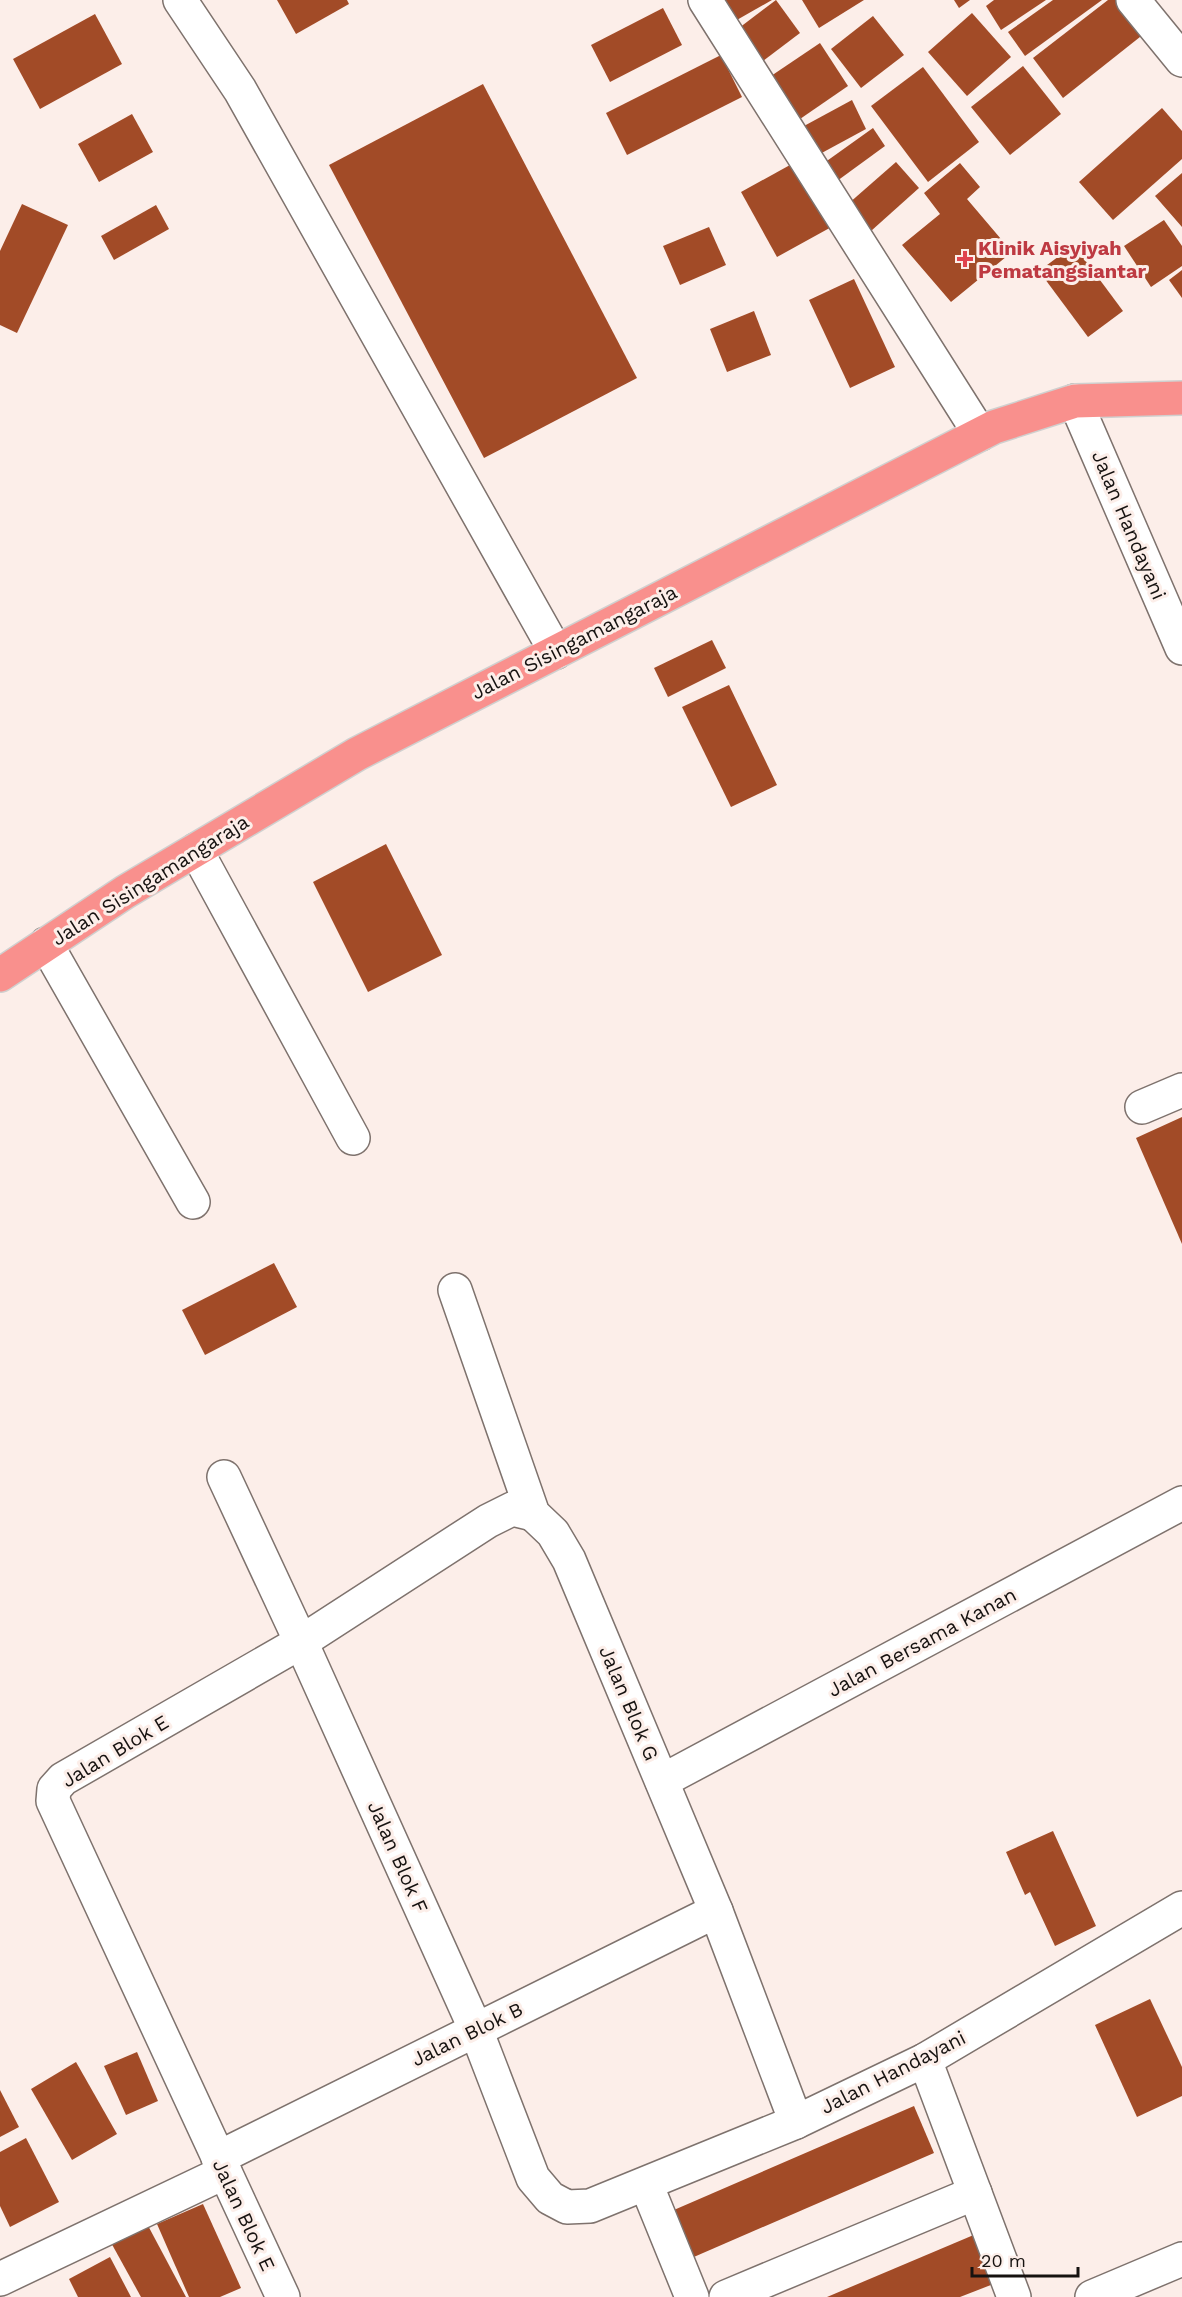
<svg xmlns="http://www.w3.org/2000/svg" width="1182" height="2297" font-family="'Work Sans',sans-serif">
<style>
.building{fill:#a24b27}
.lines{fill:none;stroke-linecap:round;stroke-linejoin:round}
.minor-casing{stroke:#7e726d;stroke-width:36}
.highway-casing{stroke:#d0d0cf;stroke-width:36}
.minor{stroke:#fff;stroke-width:33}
.highway{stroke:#f9908d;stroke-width:33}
.health-dot{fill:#e0444e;stroke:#fceee9;stroke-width:2}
.labels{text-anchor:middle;stroke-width:6;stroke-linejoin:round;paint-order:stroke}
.health-label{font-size:20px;font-weight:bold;fill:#be3a42;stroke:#fceee9;text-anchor:start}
.street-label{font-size:20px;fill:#161210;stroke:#fceee9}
</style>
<rect width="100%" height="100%" fill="#fceee9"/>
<g class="building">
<path d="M277,0H347L349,4L296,34Z"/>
<path d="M714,0H772L728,25Z"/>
<path d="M776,0L800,33L759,64L735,31Z"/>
<path d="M802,0H864L819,28Z"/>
<path d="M954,0H970L959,8Z"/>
<path d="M994,0H1046L1001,30L986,6Z"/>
<path d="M1053,0H1102L1025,56L1008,32Z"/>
<path d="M1108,0H1119L1145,33L1063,98L1033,58Z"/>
<path d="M663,8L682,45L610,82L591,45Z"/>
<path d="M972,13L1011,57L967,96L928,52Z"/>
<path d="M95,14L122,64L40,109L13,59Z"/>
<path d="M873,16L904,55L861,88L831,49Z"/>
<path d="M820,43L848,86L800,119L771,76Z"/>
<path d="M721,55L742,97L627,155L606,113Z"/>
<path d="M1023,66L1061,114L1010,155L971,107Z"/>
<path d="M923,67L979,142L928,182L871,106Z"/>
<path d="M483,84L637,378L484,458L329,165Z"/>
<path d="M852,100L866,129L818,155L804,126Z"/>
<path d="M1162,108L1182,131V159L1113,220L1079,182Z"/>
<path d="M132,114L153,152L99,182L78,144Z"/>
<path d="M873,128L885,146L837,181L824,163Z"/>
<path d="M799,160L835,225L777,257L741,192Z"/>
<path d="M896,162L919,188L871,231L848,204Z"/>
<path d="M960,163L980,187L967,199L1012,252L951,302L902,245L940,214L924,193Z"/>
<path d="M1182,173V227L1155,196Z"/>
<path d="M22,204L68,225L17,333L0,325V251Z"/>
<path d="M156,205L169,229L114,260L101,236Z"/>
<path d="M1164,220L1182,246V266L1151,287L1124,246Z"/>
<path d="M709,227L726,265L680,285L663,246Z"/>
<path d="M1074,245L1123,311L1088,337L1039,271Z"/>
<path d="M1182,270V298L1169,280Z"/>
<path d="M854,279L895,367L850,388L809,300Z"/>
<path d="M754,311L771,355L727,372L710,329Z"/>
<path d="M712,640L726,668L668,697L654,668Z"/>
<path d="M729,685L777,785L731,807L682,707Z"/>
<path d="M386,844L442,955L368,992L313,882Z"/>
<path d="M1182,1117V1244L1136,1138Z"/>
<path d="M274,1263L297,1307L205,1355L182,1310Z"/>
<path d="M1053,1831L1096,1926L1055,1946L1030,1892L1025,1895L1006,1852Z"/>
<path d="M1150,1999L1182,2067V2096L1137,2117L1095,2025Z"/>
<path d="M137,2052L158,2101L126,2115L104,2066Z"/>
<path d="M76,2062L117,2134L72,2160L31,2089Z"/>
<path d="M0,2090L19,2127L0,2137Z"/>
<path d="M914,2106L934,2153L680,2263L660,2216Z"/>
<path d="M26,2138L59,2202L10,2227L0,2206V2152Z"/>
<path d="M203,2204L241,2288L220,2297H189L157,2224Z"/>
<path d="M145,2220L186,2297H141L109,2239Z"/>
<path d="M976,2234L996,2283L960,2297H827Z"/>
<path d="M110,2257L131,2297H78L69,2279Z"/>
</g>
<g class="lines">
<defs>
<g id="minor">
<path d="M180,0L240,90L556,652"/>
<path d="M705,0L980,434"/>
<path d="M1133,0L1182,60"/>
<path d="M1075,401L1182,648"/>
<path d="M196,850L353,1138"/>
<path d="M46,944L193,1202"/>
<path d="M1142,1107L1182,1090"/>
<path d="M455,1290L533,1514L553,1533L569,1560L716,1911L796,2122"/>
<path d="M224,1477L301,1642L476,2030L533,2178L550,2198L567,2207L590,2206L796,2122L925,2060L1182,1908"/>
<path d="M662,1781L1182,1503"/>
<path d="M925,2060L1014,2297"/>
<path d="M218,2158L716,1911"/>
<path d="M646,2184L692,2297"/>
<path d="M0,2279L225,2172"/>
<path d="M283,2297L53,1801L54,1789L63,1779L301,1642L488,1521L512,1509L533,1514"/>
<path d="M726,2297L975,2193"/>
<path d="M1092,2297L1182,2259"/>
</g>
<path id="highway" d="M0,975L125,892L357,754L994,427L1075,401L1182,398"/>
</defs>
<use href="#minor" class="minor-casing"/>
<use href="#highway" class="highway-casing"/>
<use href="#minor" class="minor"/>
<use href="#highway" class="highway"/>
</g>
<path class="health-dot" d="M962 250h6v6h6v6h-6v6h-6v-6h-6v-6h6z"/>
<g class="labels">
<g class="health-label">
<text x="978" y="255">Klinik Aisyiyah<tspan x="978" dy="23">Pematangsiantar</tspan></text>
</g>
<g class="street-label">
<text transform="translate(1129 525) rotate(67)" y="7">Jalan Handayani</text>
<text transform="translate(574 642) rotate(-27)" y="7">Jalan Sisingamangaraja</text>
<text transform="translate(150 880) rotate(-32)" y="7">Jalan Sisingamangaraja</text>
<text transform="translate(922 1642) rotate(-28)" y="7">Jalan Bersama Kanan</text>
<text transform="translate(629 1703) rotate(67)" y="7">Jalan Blok G</text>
<text transform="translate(115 1751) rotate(-31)" y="7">Jalan Blok E</text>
<text transform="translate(398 1857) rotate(66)" y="7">Jalan Blok F</text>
<text transform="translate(467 2034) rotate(-26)" y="7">Jalan Blok B</text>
<text transform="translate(893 2072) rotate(-27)" y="7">Jalan Handayani</text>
<text transform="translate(244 2215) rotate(65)" y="7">Jalan Blok E</text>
</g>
</g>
<path d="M972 2267v9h106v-9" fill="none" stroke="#161210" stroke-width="3"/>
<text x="981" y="2267" font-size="18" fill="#161210" stroke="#fceee9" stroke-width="4.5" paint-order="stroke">20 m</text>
</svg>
